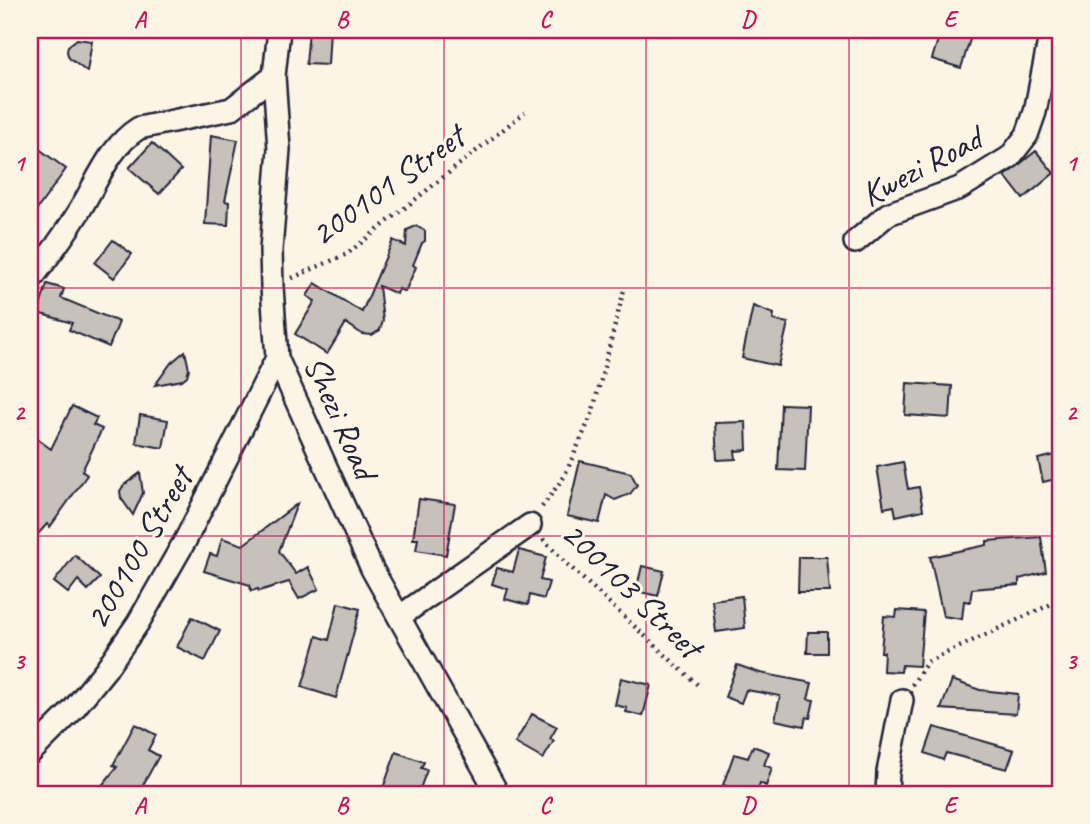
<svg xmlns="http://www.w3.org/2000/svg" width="1090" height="824" font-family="Caveat,sans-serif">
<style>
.building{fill:#c6c1bb;stroke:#22223b;stroke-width:2}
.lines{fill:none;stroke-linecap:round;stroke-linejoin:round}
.minor-casing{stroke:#22223b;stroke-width:26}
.path{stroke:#22223b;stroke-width:4.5;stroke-dasharray:2 5;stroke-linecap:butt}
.minor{stroke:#fcf5e5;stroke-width:21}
.grid{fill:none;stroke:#c2185b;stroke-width:2;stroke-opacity:0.55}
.labels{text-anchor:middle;stroke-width:6;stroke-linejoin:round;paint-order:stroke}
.street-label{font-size:35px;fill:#22223b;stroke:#fcf5e5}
.neatline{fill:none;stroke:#c2185b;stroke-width:2.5}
.grid-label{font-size:23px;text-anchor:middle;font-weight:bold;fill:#c2185b}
</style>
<rect width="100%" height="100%" fill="#fcf5e5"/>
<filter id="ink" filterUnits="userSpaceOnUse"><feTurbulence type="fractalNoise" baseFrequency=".0143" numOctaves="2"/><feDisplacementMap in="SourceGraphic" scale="14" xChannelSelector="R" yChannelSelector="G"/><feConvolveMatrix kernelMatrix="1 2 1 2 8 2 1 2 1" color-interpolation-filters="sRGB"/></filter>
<g filter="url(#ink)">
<g class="building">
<path d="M309,30H330L328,65L306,64Z"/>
<path d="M941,30H973L961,68L932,59Z"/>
<path d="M77,39L92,41L87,72L69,58L67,52L68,46Z"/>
<path d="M211,135L238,140L225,201L229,202L228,225L205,224Z"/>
<path d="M30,142L66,169L30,219Z"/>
<path d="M152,143L181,170L159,194L129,168Z"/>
<path d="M1036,151L1054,173L1023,199L1005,176Z"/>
<path d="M416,226L425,231V241L422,243L413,265L416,267L405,292L399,289L397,294L379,286L383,321L380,330L372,335L362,334L346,323L327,354L295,334L315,301L307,296L315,283L362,312L393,240L406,246L407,230Z"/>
<path d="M113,240L132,254L114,278L95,263Z"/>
<path d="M47,284L64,289L61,298L119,322L109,347L69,330L72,323L38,313Z"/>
<path d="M753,306L774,314L773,320L788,323L778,366L742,358Z"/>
<path d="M185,351L189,369L187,376L182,380L155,385L171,363Z"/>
<path d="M907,383L952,386L950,418L905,415Z"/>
<path d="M781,404L808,405L805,471L778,470Z"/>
<path d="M72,406L97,418L93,425L102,429L82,471L87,475L50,527L47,524L30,543V449L37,439L51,449Z"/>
<path d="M140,415L168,420L163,448L136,443Z"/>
<path d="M746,422L747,450L735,451L736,459L717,460L715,423Z"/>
<path d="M1060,454V478L1043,482L1038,459Z"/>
<path d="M580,461L631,473L637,485L630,494L615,500L606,495L599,523L567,516Z"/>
<path d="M903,462L908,489L919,487L923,510L896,516L894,506L884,508L877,467Z"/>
<path d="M140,473L143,493L133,515L121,498L120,491L124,485Z"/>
<path d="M419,499L455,504L446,555L416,550L418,539H413Z"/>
<path d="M297,504L279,551L296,574L308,567L319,589L299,599L289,582L259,591L258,589L251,591L250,585L204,571L210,554L217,556L222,538L243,545Z"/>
<path d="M1041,537L1046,572L1019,579V585L972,589L970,602L964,601L962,619L943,616L930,557L987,545V541Z"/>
<path d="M519,550L546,557L540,580L549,582L544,599L530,595L528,605L505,599L508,589L492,584L497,568L513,572Z"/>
<path d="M75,555L100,578L88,590L78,580L68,593L54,582Z"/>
<path d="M799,557H827L830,592H798Z"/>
<path d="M642,566L664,571L658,596L636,591Z"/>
<path d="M742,596L745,628L716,632L712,600Z"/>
<path d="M338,603L360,609L336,698L302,687L317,636L329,640Z"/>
<path d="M897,610L924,612L919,666L902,665L901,672L883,671L884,652H881L884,616L896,617Z"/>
<path d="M192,617L220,631L205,661L177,647Z"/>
<path d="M808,632H827V653H807Z"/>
<path d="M737,665L760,673L812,683L808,699L814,700L810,718L806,717L804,726L775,720L780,696L746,690L741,703L725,697Z"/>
<path d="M621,678L651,685L643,716L626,712L627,708L615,705Z"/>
<path d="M952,680L980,690L1018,694L1016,714L941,709Z"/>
<path d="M532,714L557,727L550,739L554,741L543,759L515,743Z"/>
<path d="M135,724L156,735L148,750L159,756L138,794H95L117,767L113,765Z"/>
<path d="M934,727L1014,750L1007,769L946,753L943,760L925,753Z"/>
<path d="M753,746L769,752L764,765L772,768L766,786L760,783L756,794H748L723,785L734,754L748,758Z"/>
<path d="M396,752L424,762L421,768L427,770L418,794H381Z"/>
</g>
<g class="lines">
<defs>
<g id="minor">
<path d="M279,30L274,76L279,149L271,250L272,287L277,358L372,569L498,794"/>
<path d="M855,242L888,214L960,188L1010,157L1027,135L1035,112L1048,46L1055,30"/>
<path d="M30,281C48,257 66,234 81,208C98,180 110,146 139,128L231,109L274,76"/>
<path d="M399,617L530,525"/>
<path d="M30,753L72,711L106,669L138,623L186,539L277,358"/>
<path d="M887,794L888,772L902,700"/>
</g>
</defs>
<use href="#minor" class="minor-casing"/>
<g class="path">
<path d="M292,278L347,254L525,112"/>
<path d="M542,507L564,477L592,414L624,290"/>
<path d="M543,539L567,564L700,687"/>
<path d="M912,685L927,662L1060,600"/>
</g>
<use href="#minor" class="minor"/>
</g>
</g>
<path class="grid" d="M241,30V794M444,30V794M646,30V794M849,30V794M30,288H1060M30,536H1060"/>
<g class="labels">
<g class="street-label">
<text transform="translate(921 166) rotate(-28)" y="12">Kwezi Road</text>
<text transform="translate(387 185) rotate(-36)" y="12">200101 Street</text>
<text transform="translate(341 417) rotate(66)" y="12">Shezi Road</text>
<text transform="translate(138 548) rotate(-60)" y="12">200100 Street</text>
<text transform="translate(632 589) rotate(44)" y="12">200103 Street</text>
</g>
</g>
<rect width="1090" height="824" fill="none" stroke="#fcf5e5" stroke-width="77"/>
<rect x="38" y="38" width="1014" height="748" class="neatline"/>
<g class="grid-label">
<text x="140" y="27">A</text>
<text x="342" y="27">B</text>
<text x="545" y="27">C</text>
<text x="748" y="27">D</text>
<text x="950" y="27">E</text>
<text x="19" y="171">1</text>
<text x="1071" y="171">1</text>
<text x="19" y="420">2</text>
<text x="1071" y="420">2</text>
<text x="19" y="669">3</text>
<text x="1071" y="669">3</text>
<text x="140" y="813">A</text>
<text x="342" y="813">B</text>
<text x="545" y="813">C</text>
<text x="748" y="813">D</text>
<text x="950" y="813">E</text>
</g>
</svg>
